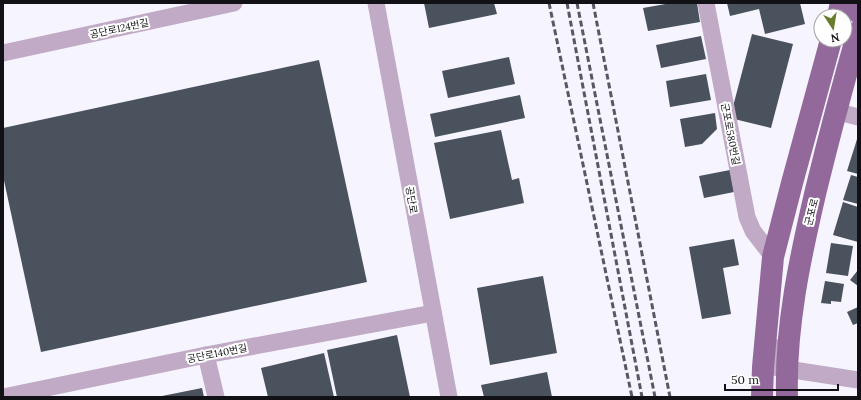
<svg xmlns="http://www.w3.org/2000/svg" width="861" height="400" font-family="Lora,'Noto Sans KR',serif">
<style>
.building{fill:#4a525d}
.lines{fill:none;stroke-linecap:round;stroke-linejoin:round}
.minor{stroke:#c1aac6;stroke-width:17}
.major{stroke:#93699b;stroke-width:22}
.rail{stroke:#58585e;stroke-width:3;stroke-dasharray:6 3;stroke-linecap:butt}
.labels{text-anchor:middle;stroke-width:4;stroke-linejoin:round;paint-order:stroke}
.street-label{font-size:10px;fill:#111116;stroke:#fff}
</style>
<rect width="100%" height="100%" fill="#f6f5ff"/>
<g class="building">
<path d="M424,3H494L497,14L429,28Z"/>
<path d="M671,3H697L700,22L648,31L643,8Z"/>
<path d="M727,3H800L805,24L765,34L759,9L730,16Z"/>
<path d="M752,34L793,44L771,128L730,118Z"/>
<path d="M701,36L706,59L661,68L656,45Z"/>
<path d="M509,57L515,84L448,98L442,71Z"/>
<path d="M319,60L367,282L41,352L3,176V128Z"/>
<path d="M706,74L711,100L670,107L666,81Z"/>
<path d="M520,95L525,118L435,137L430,114Z"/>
<path d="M715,113L717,129L702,144L685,147L680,119Z"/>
<path d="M501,130L512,180L519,178L524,203L450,219L434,143Z"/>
<path d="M858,136V174L847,171Z"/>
<path d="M730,170L734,192L704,198L699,176Z"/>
<path d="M851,175L858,177V204L843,200Z"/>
<path d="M843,202L858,207V242L833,235Z"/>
<path d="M734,239L739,265L723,268L731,314L702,319L689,247Z"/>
<path d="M831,243L853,246L848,276L826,273Z"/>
<path d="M858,270V286L850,280Z"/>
<path d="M543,276L557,353L490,365L477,288Z"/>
<path d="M825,281L844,284L841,302L831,301V304L821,303Z"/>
<path d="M858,307V323L853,325L847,312Z"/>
<path d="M397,335L410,397H337L327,350Z"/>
<path d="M324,353L334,397H268L261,368Z"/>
<path d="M547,372L552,397H484L481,385Z"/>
<path d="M202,388L204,397H162V396Z"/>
</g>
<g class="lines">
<g class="minor">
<path d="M376,3L449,397"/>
<path d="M706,3L747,217L753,231L773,257"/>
<path d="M3,53L234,3"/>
<path d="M835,111L858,117"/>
<path d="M771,345V363L774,367L858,380"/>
<path d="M206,355L216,397"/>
<path d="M3,397L206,355L433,313"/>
</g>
<g class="major">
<path d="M858,7V12"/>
<path d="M838,16L841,3"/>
<path d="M762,397L763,367L773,257L792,183L831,40"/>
<path d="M787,397C785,327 800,258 816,190C829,137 843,84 858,32"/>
</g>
<g class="rail">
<path d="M549,3L632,397"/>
<path d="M567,3L642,397"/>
<path d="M577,3L655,397"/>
<path d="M593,3L670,397"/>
</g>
</g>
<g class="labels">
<g class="street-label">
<text transform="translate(119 28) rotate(-12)" y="4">공단로124번길</text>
<text transform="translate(731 134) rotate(79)" y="4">군포로580번길</text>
<text transform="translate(412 200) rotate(80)" y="4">공단로</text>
<text transform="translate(811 212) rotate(-76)" y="4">군포로</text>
<text transform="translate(217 353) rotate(-11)" y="4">공단로140번길</text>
</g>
</g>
<rect width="861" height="400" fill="none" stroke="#111116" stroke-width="8"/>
<g transform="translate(833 28) rotate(168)"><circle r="19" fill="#ffffff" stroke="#a0a0a2"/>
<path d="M0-3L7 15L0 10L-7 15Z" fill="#677c2d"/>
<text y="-6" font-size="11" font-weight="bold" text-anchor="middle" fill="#111116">N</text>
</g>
<path d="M725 384v6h113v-6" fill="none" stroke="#111116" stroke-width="2"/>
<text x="731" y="384" font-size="12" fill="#111116" stroke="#ffffff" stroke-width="3" paint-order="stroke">50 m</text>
</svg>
